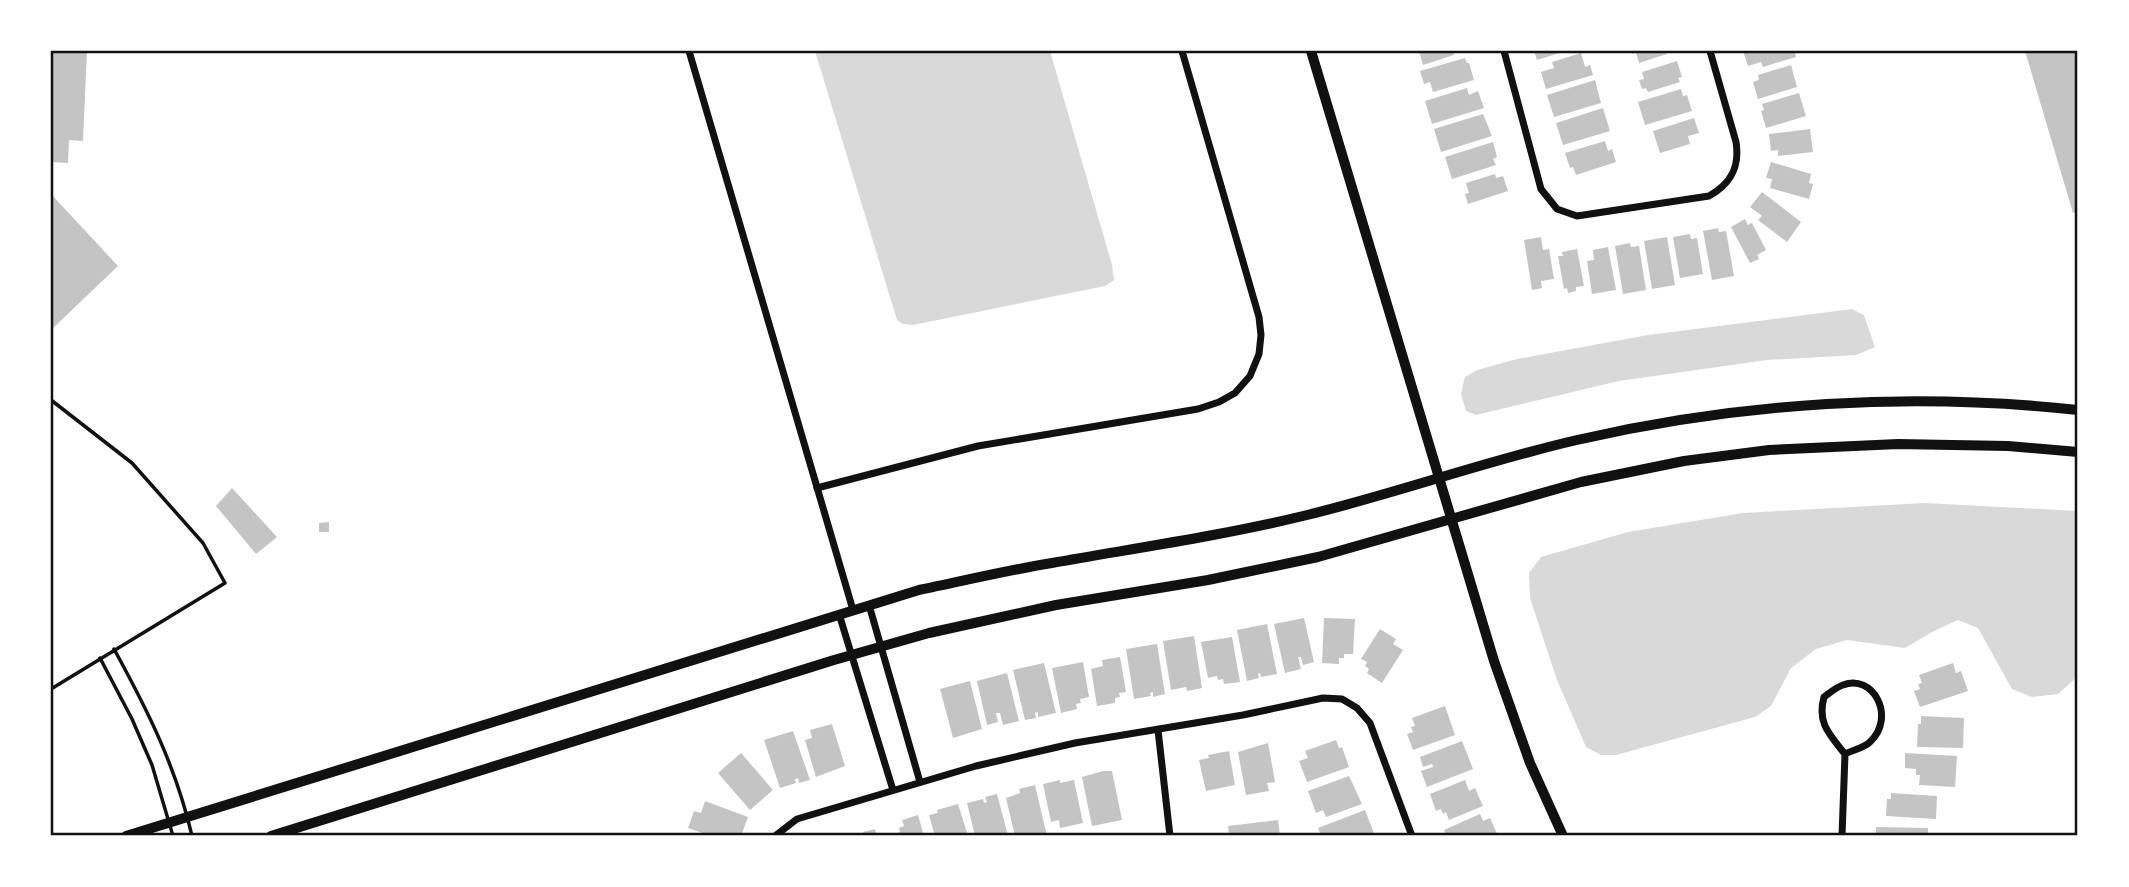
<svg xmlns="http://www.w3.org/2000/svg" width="2129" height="887" font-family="Karla,sans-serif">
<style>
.water{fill:#d9d9d9}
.building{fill:#c4c4c4}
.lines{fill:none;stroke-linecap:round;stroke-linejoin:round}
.service{stroke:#111;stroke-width:3.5}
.minor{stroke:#111;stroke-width:7}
.tertiary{stroke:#111;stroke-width:10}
.neatline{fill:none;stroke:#111;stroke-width:2.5}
</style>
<rect width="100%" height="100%" fill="#fff"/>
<g class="water">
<path d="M815,51H1050L1112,265L1114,280L1105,286L913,325L903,324L897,320Z"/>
<path d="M1852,309L1864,315L1875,347L1856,355L1767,360L1619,381L1476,415L1466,411L1461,394L1465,377L1477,370L1517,359L1648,335Z"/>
<path d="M1925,503L2078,511V676L2058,694L2032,697L2012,689L1978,628L1958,620L1932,632L1905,648L1847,640L1816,649L1791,668L1771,706L1755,717L1616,755H1601L1586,747L1557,680L1530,598L1529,573L1541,557L1628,532L1743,513Z"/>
</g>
<g class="building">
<path d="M51,51H87L83,141L69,140L68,163L51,162Z"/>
<path d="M1419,51H1453L1454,55L1423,65Z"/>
<path d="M1534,51H1566L1537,60Z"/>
<path d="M1631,51H1666L1667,54L1639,63L1636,52L1632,54Z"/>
<path d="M1743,51H1795L1796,57L1763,67L1761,62L1748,66Z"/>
<path d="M2025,51H2078V211L2073,213Z"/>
<path d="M1581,53L1585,67L1590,65L1593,75L1546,89L1541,72L1554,68L1552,62Z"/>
<path d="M1465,58L1467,63H1469L1474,80L1433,92L1430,82L1424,84L1420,71Z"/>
<path d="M1677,61L1682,77L1678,78L1680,82L1648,92L1646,88L1642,89L1639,80L1644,79L1642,72Z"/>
<path d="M1791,65L1797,87L1758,99L1753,82L1759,80L1758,75Z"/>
<path d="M1595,80L1601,103L1554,117L1547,95Z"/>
<path d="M1467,88L1469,95L1478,91L1484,108L1432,124L1425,101Z"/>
<path d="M1681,89L1683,96L1687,95L1692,111L1645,125L1638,102Z"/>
<path d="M1799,93L1806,116L1766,128L1761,111L1764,110L1762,104Z"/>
<path d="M1603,108L1610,131L1563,145L1556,123Z"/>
<path d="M1483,114L1492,136L1441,152L1434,129Z"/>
<path d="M1694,118L1699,133L1688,136L1690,144L1660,153L1653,131Z"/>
<path d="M1810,129L1813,152L1778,156V150L1771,151L1769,134Z"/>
<path d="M1605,141L1608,151L1612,149L1616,162L1576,175L1573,167L1570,168L1565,153Z"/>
<path d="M1493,142L1497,157L1493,159L1496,165L1452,179L1445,157Z"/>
<path d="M1771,162L1811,174L1809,183L1813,184L1809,199L1770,188L1772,179L1766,178Z"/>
<path d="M1495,174L1496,178L1503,176L1508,191L1468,204L1465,194L1469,193L1466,183Z"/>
<path d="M1762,192L1801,222L1787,242L1758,220L1762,216L1750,207Z"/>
<path d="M51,194L118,266L51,330Z"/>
<path d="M1745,219L1748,225L1752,223L1766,250L1757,255L1759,259L1750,263L1731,227Z"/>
<path d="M1718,228L1719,232L1726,231L1734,276L1712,280L1703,231Z"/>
<path d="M1690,234L1691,239L1697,238L1703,274L1680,278L1673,237Z"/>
<path d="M1541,237L1543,250L1549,249L1554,279L1541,281L1542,288L1532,290L1524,240Z"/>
<path d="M1667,237L1675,285L1652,289L1644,241Z"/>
<path d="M1630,243L1631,247L1639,246L1646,290L1623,294L1615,246Z"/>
<path d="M1608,247L1616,290L1592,294L1587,261L1594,260L1593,250Z"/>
<path d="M1577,249L1584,286L1576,287V291L1568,293L1567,288L1564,289L1558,256H1563L1562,252Z"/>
<path d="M232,488L277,537L256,554L216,506Z"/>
<path d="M329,522V532H319V523Z"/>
<path d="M1304,618L1314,662L1303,665L1301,657H1298L1301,669L1285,673L1274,624Z"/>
<path d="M1324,618L1355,619L1353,654H1344V658H1339V664L1322,663Z"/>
<path d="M1267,624L1277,674L1261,677L1260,673L1258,674L1259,678L1247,681L1237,630Z"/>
<path d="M1380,629L1396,639L1393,644L1403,650L1382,683L1367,673L1369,669L1365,666L1367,662L1361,659Z"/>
<path d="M1194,636L1202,688L1187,691L1186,687L1171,690L1163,641Z"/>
<path d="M1232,637L1240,682L1224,684L1223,679L1218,680L1217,676L1208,678L1201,642Z"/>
<path d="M1157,644L1165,694L1153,697V692L1150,693L1151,696L1134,699L1126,649Z"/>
<path d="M1120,657L1126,692L1119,693L1120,697L1115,698V703L1097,706L1091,669L1103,666L1102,660Z"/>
<path d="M1083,662L1089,697L1080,699L1081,703L1076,704L1077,709L1061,713L1052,668Z"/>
<path d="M1044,663L1056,713L1038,717V712L1035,713L1036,718L1025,720L1013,670Z"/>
<path d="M1953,663L1956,673L1961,671L1968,691L1920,707L1914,691L1920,689L1918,684L1922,683L1919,675Z"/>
<path d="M1007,673L1019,721L1003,725L1000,713H996L998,722L987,725L977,681Z"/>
<path d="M970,681L982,729L953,738L940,689Z"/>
<path d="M1445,706L1455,735L1413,750L1407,734L1413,732L1411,727L1415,726L1412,718Z"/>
<path d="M1921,716L1964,718L1963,748L1917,747L1918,724H1921Z"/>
<path d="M832,724L845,766L816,777L805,740L812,738L810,730Z"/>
<path d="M793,731L810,780L799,783L798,778L795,779L796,783L780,788L764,740Z"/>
<path d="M1336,740L1339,748L1342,747L1349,767L1307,782L1299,761L1308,758L1305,751Z"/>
<path d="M1462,741L1473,769L1427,787L1421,771L1433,767L1432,764L1423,767L1420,757Z"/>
<path d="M1268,743L1275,782L1267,783L1269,791L1246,795L1238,752Z"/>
<path d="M1229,751L1235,785L1206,791L1199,760L1209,758L1208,755Z"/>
<path d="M741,753L773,790L750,810L718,773Z"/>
<path d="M1905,753L1957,756L1955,787L1919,785L1920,775H1916V769L1905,768Z"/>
<path d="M1103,771H1112L1122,820L1092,826L1082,777Z"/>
<path d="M1349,776L1362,804L1326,817L1323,810L1316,813L1308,791Z"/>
<path d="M1060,780V783L1074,780L1083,823L1060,828L1059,820L1051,822L1043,784Z"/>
<path d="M1465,780L1469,791L1475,788L1483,806L1449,820L1446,812L1443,814L1441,809L1436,811L1430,794Z"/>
<path d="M1035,785L1047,836H1015L1006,798L1020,793L1019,789Z"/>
<path d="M1891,793L1937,796L1936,819L1886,816L1887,799H1891Z"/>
<path d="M997,794L1008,836H975L967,803L983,799L984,803L987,802L985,797Z"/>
<path d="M705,801L748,817L741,836H711L688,828L694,811L701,813Z"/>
<path d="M958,804L968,836H935L929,815L938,813L937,810Z"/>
<path d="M1365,810L1375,836H1321L1318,828Z"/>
<path d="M1480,814L1483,821L1490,818L1498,836H1447L1444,830Z"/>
<path d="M918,815L924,836H889L900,832L899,828L904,826L902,820Z"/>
<path d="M1278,820L1280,836H1229L1228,826Z"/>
<path d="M1876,827L1928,828V836H1876Z"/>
<path d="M875,829L877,836H865L863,832Z"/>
</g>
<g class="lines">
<g class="service">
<path d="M51,400L132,463L203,543L225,583L51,689"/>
<path d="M114,649C148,711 176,767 192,836"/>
<path d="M100,658L132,719L152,765L173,836"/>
</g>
<g class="minor">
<path d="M689,51L853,610"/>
<path d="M1504,51L1541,189L1557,209L1577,216L1709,196C1731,184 1740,167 1736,142L1710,51"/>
<path d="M817,488L978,446L1198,409L1219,402L1235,393L1250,376L1259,354L1261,335L1259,317L1182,51"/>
<path d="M869,605L920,782"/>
<path d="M839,614L893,790"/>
<path d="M1158,730L1170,836"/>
<path d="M775,836L797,819L976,766L1075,743L1243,715L1323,698L1342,699L1357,708L1370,723L1412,836"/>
<path d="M1842,836L1845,754C1829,734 1817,723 1824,697C1830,693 1836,687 1843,685C1872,673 1897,716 1870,742C1864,748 1853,750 1845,754"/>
</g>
<g class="tertiary">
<path d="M1311,51L1494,661L1530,763L1563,836"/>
<path d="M126,836L919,590C963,581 1008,570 1052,563C1136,548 1220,536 1303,516C1395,494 1485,461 1577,440C1741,402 1912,392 2078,410"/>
<path d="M271,836L834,660L929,633L1056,605L1208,580L1318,557L1581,482L1684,461L1769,450L1898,444L2008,446L2078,452"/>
</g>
</g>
<rect width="2129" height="887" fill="none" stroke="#ffffff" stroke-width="105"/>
<rect x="52" y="52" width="2024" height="782" class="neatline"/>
</svg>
